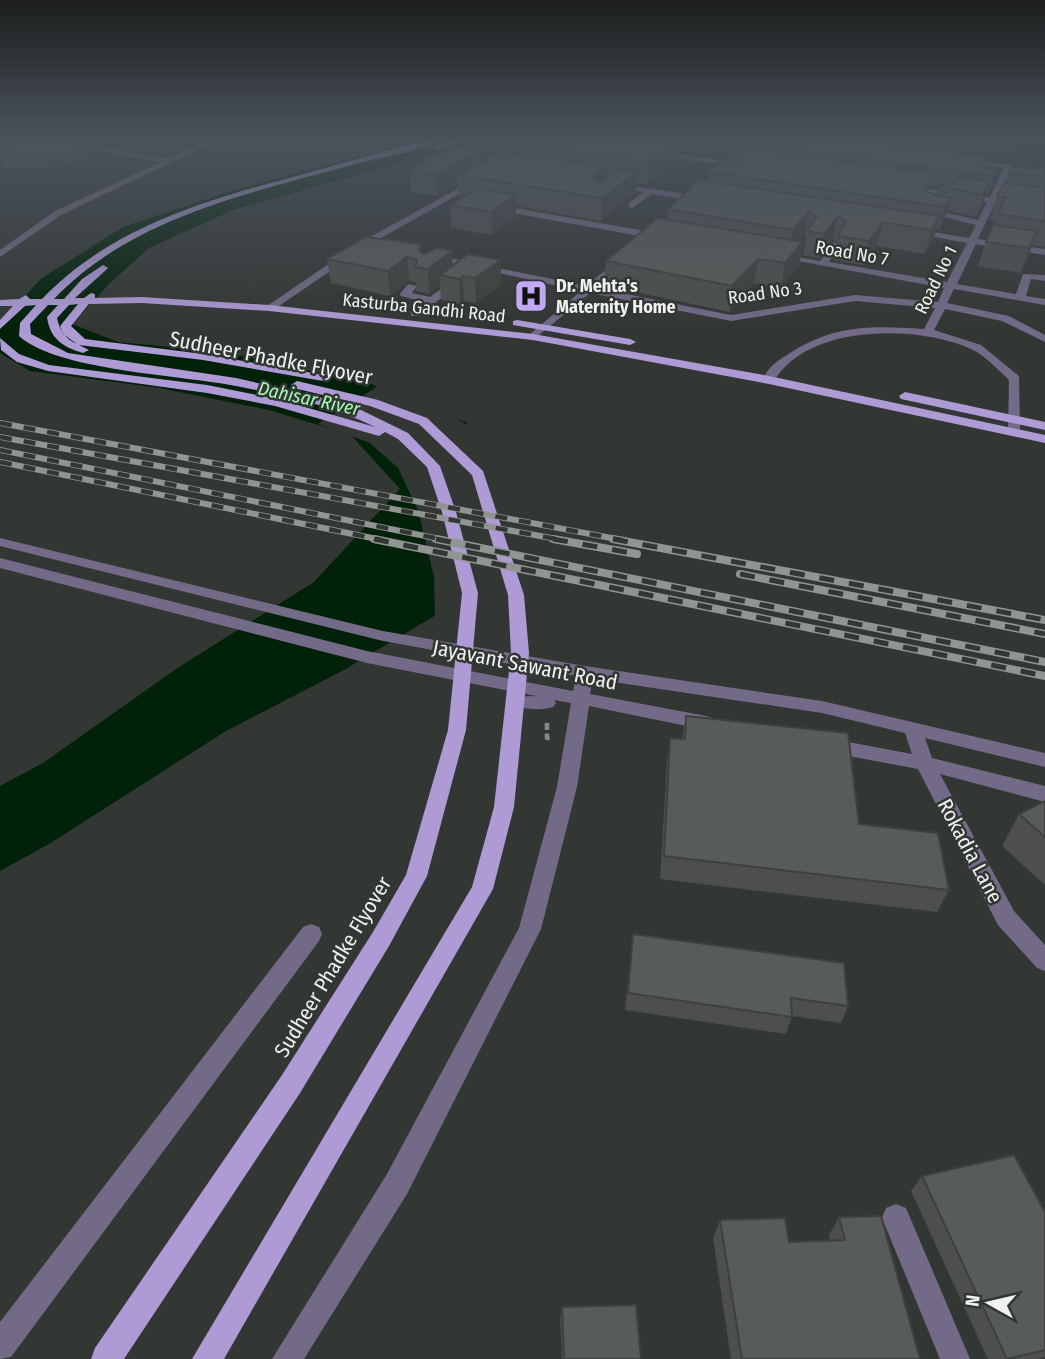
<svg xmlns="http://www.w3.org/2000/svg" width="1045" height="1359" font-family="'Fira Sans Condensed',sans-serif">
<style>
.water{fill:#012109}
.pier{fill:#333734}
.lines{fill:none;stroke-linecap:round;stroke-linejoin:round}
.path-far1{stroke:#868a87;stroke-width:2;stroke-dasharray:3.5 2;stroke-linecap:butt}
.path{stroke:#868a87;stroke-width:4.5;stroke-dasharray:7 3.5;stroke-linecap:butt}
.minor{fill:#726a86;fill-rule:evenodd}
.major{fill:#ae9bd6;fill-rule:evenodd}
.rail-far1-casing{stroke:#919592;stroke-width:6}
.rail-casing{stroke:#919592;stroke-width:8}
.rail-far1{stroke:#333734;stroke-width:4.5;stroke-dasharray:12;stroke-linecap:butt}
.rail{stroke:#333734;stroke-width:5;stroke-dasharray:15;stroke-linecap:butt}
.wall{fill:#4c4f4d;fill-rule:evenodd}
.shaded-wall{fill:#3e403e}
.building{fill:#585c59;stroke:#3e403e;stroke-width:2}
.labels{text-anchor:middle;stroke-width:5;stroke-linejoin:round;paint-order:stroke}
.far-street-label{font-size:18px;fill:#eff2f0;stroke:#333734}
.far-poi-label{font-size:18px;font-weight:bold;fill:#eff2f0;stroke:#333734;text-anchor:start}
.far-water-label{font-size:19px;font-style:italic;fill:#a4fcb3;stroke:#333734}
.street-label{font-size:21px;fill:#eff2f0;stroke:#333734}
</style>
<rect width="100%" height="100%" fill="#333734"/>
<g class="water">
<path d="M431,137H491L233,210L149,248L110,283L72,324L118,342L224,352L371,384L466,422L502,504L451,606L344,670L226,731L49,844L0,871V786L43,763L176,669L314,582L400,489L351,435L269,410L160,388L30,371L0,353V321L42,278L123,227L238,189Z"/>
<path d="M968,137H1045V151Z"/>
</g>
<path class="pier" d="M378,386L445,411L472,428L506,503L454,607L435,620L434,577L418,510L398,468L370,443L318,424Z"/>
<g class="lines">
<path class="path-far1" d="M223,142L271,137"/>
<path class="path" d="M547,723V738H551"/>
<g class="minor">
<path d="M25,137H42L168,159L203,142L210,144L61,215L0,257V250L55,211L161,162Z"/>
<path d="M548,137L589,143L585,145L553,140L526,156L519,154Z"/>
<path d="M654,151L748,164L752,166L748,168L651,155Z"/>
<path d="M962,159L1045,169V173L1011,169L998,198L1045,204V210L995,203L978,239L1045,249V255L976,244L957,284L1016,294L1023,274L1045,275V281L1031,279L1026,296L1045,299V305L954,289L947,303L1009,316L1045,335V342L1002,321L945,309L934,330L981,345L1019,376L1020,432L1014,436L1008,432L1009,380C998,370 985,355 971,349C918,324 804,324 773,383L763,380C769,364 780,360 793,351C838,324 873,326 924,329L935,308L855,301L731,321L590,293L533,340L529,339V335L581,291L425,257L430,254L586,286L622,257L627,260L625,262L596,288L731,315L855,295L938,302L944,288L771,256L776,253L820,261L834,242L839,245L829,262L947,282L967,243L909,232L914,229L969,238L976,225L920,211L924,208L978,220L987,202L900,188L904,186L990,197L1004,168L965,163Z"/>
<path d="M475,179L482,181L367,246L273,310L264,308L361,242Z"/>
<path d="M610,183L706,197L710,200L706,203L652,194L631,209L628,204L643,192L610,187Z"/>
<path d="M493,204L662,234L667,237L662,240L490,209Z"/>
<path d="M458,276L463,279L462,281L419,316H411V312L424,302L401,296L400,294L408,284L417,286L412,293L430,297Z"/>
<path d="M0,538L383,631L585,666L822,701L1045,753V767L925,738L932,758L1045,786V802L940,774L1014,911L1045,945V971L1037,968L998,925L918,769L827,752L820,750L818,745L820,740L827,738L912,754L905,733L822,713L593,679L590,694L706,716L712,718L715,723L712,728L706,730L589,706L577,787L541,929L407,1194L304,1359H272L387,1174L519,928L557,787L571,703L554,700L556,703L553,707C540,711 522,709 509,705L506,701L509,697L536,696L367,663L0,568V558L367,651L573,691L576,676L383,641L0,546Z"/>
<path d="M311,924L319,927L322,934L319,941L11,1357L0,1359V1322L303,927Z"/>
<path d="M896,1204L906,1208L970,1359H940L882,1218L886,1208Z"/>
</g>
<g class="major">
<path d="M438,137H450C425,150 391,155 363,162C255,192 134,215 54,299H64L82,279L103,265L108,268L106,270L75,298H84L91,293L95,294V298L142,297L269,305L533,334L769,376L1045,435V443L769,384L533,340L269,311L142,303L89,304L71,326L85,339L203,354L319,374L323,375V381L203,360L79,345L89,350L83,353C63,347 50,339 47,317L58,305H48L30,324L31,334L68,353L236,378L323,398L361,410L408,433L440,466L456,512L478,593L466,730L427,876L389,946L300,1093L124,1359H91L95,1348L282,1075L373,932L406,875L448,730L462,593L442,512L427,467L398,439L385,432L379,436L275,406L207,393L48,371L17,362L1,350L0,338L19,354L49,365L207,385L277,399L375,427C332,405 283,395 236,386C182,375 58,371 19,336L20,323L36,305L25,306L0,329V320L13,306H0V300L19,299L26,295L30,299H42C109,229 202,201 293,177C341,163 390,150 438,137ZM78,304L60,326L63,334L77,344C64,338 60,331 57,318L69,305Z"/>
<path d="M465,137H477L437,149L433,147Z"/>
<path d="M517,320L630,339L636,342L630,345L513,325V321Z"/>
<path d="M297,381L378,400L427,418L483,471L524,595L529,653L514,807L493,889L224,1359H192L472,887L494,807L511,653L508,595L472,475L419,424L370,406L293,388L291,385Z"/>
<path d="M905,392L1045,422V430L901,399L899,396Z"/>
</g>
<defs>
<g id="rail-far1">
<path d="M0,423L622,540"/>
<path d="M0,437L562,540"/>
<path d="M0,450L445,540"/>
<path d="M0,462L382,540"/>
</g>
<g id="rail">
<path d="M374,539L1045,676"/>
<path d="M436,539L1045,662"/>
<path d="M553,539L637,554"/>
<path d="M613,539L1045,620"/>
<path d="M740,574L1045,634"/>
</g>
</defs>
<use href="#rail-far1" class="rail-far1-casing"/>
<use href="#rail" class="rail-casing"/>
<use href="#rail-far1" class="rail-far1"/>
<use href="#rail" class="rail"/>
</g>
<g class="wall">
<path d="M27,137H107L101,145L93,143L95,153L85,161L51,167L4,168L0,156Z"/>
<path d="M124,137H195L155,148Z"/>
<path d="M563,137H704L686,152L677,151L676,160L646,184L637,183L636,192L601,221L516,206V217L492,235L451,228L450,205L462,197H459L458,184L438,196L411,192L410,170L483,150V162L518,154V143L552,145Z"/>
<path d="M730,137H862L860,140L988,157L985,168L997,169L992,187L988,194H986L983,203L977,217L947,210L944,221L939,230L936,229L933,239L925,254L877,246L864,265L833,260L837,242L833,239L819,258L803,255L806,235L805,234L799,241L803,242L799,266L781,288L754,283L729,312L604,285L606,261L667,219L668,209L707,181L708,172L725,164L726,155L742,148L743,143L746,139L738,146ZM928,186L938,187L936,195L927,193Z"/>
<path d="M1045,170V247L1032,245L1021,273L978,266L986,242L996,221L990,220L997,196L1006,183L1009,173Z"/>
<path d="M420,244L421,252L424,254L453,265L501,260V285L476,303L464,301L460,304L441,300L440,285L429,294L416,291V283L409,281L390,296L331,283L327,259Z"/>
<path d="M686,716L859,824L949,890L937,912L660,879L667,761L670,738L682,739Z"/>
<path d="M1045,801V885L1002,846L1019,814Z"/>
<path d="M633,934L848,1006L841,1023L792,1016L786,1034L625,1010Z"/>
<path d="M922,1176L1045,1212V1357L1039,1359H988L911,1191Z"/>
<path d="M839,1217L920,1359H731L713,1238L720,1220L789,1242L830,1240L829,1235Z"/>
<path d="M562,1307L641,1359H562L560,1319Z"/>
</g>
<g class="shaded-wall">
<path d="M99,137H107L101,145Z"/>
<path d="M153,137H195L155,148Z"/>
<path d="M690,137H704L686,152L687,140Z"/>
<path d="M739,137H748L738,146Z"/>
<path d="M678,140L676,160L646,184L648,163Z"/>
<path d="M92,141L95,153L85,161L51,167L47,156Z"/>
<path d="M483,150V170L458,175V184L438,196L437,174Z"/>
<path d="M606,166L605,188L592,197L593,176Z"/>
<path d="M997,169L992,187L988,194L994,177Z"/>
<path d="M638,171L636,192L601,221L602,198Z"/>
<path d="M990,181L983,203L977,217L983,195Z"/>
<path d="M516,195V217L492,235L491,212Z"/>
<path d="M951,198L944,221L939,230L945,207Z"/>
<path d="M809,211L805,234L789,253L793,230Z"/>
<path d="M838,216L833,239L819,258L824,234Z"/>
<path d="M940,216L933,239L925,254L931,230Z"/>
<path d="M883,222L877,246L864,265L869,241Z"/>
<path d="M1037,231L1029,255L1021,273L1029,248Z"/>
<path d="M803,242L799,266L781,288L785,263Z"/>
<path d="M452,251L453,275H440V285L429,294L428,269Z"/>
<path d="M407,257L409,281L390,296L388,271Z"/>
<path d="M758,259L754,283L729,312L732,286Z"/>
<path d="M501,260V285L476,303L475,278Z"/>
<path d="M463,276L464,301L460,304L459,279Z"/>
</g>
<g class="building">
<path d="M27,137H71L92,141L82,149L47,156H0Z"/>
<path d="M563,137H660L678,140L648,163L518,143L522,141L552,145Z"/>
<path d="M669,137H690L687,140Z"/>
<path d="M748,137H853L852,139L988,157L982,167L997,169L994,177L743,143Z"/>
<path d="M454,146L483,150L437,174L410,170Z"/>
<path d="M735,147L932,173L925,192L951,198L945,207L708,172L718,163L740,165V157L726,155Z"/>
<path d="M501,152L606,166L593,176L599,184L622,168L638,171L602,198L458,175Z"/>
<path d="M1012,166L1045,170V177L1009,173Z"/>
<path d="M959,177L990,181L983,195L939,185L955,183Z"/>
<path d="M699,180L940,216L931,230L883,222L869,241L838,236L846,221L838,216L824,234L807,231L817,216L809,211L793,230L668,209Z"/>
<path d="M1004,183L1045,188V221L998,214L1006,197L997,196Z"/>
<path d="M476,189L516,195L491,212L450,205Z"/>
<path d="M658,218L803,242L785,263L758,259L732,286L606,261Z"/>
<path d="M993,225L1037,231L1029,248L986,242Z"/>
<path d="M366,237L420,244L419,251L424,254L437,248L452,251L428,269L415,267L417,260L407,257L388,271L327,259Z"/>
<path d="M468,254L501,260L475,278L463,276L459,279L440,275Z"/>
<path d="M686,716L848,733L859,824L938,833L949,890L664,856L670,738L685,739Z"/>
<path d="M1045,801V837L1019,814Z"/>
<path d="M633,934L844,963L848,1006L791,998L792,1017L628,993Z"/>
<path d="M1014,1155L1045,1212V1350L1007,1359L922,1176Z"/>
<path d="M881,1216L920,1359H742L720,1220L785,1218L789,1242L845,1240L839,1217Z"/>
<path d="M636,1305L641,1359H564L562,1307Z"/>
</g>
<linearGradient id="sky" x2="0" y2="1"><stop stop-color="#1c1e1d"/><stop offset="0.42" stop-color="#4a535c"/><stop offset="1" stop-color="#4a535c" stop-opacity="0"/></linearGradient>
<rect width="1045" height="328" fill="url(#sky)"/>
<defs>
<symbol id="hospital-square" viewBox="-11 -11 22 22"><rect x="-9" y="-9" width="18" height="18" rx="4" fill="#c0a8f3" stroke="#333734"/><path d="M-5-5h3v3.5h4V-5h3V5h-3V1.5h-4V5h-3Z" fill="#111"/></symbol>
</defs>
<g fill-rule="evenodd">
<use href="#hospital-square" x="512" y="277" width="38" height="38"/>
</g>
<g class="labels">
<g class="far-street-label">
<text transform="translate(852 253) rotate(10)" y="6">Road No 7</text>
<text transform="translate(936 280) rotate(-64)" y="6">Road No 1</text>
<text transform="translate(765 293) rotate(-8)" y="6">Road No 3</text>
<text transform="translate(424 308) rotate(6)" y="6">Kasturba Gandhi Road</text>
</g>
<g class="far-poi-label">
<text x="556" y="292">Dr. Mehta's<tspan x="556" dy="21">Maternity Home</tspan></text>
</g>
<g class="far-water-label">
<text transform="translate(309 398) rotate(12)" y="7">Dahisar River</text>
</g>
<g class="street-label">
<text transform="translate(271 358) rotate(11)" y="7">Sudheer Phadke Flyover</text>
<text transform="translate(525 665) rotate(11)" y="7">Jayavant Sawant Road</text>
<text transform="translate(970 851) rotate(62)" y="7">Rokadia Lane</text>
<text transform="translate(333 967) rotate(-59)" y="7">Sudheer Phadke Flyover</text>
</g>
</g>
<g transform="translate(989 1303) rotate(278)" stroke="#333734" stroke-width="5" paint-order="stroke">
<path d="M0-5L12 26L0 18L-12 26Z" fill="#eff2f0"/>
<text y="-10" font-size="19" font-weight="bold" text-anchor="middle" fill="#eff2f0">N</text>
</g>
</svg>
